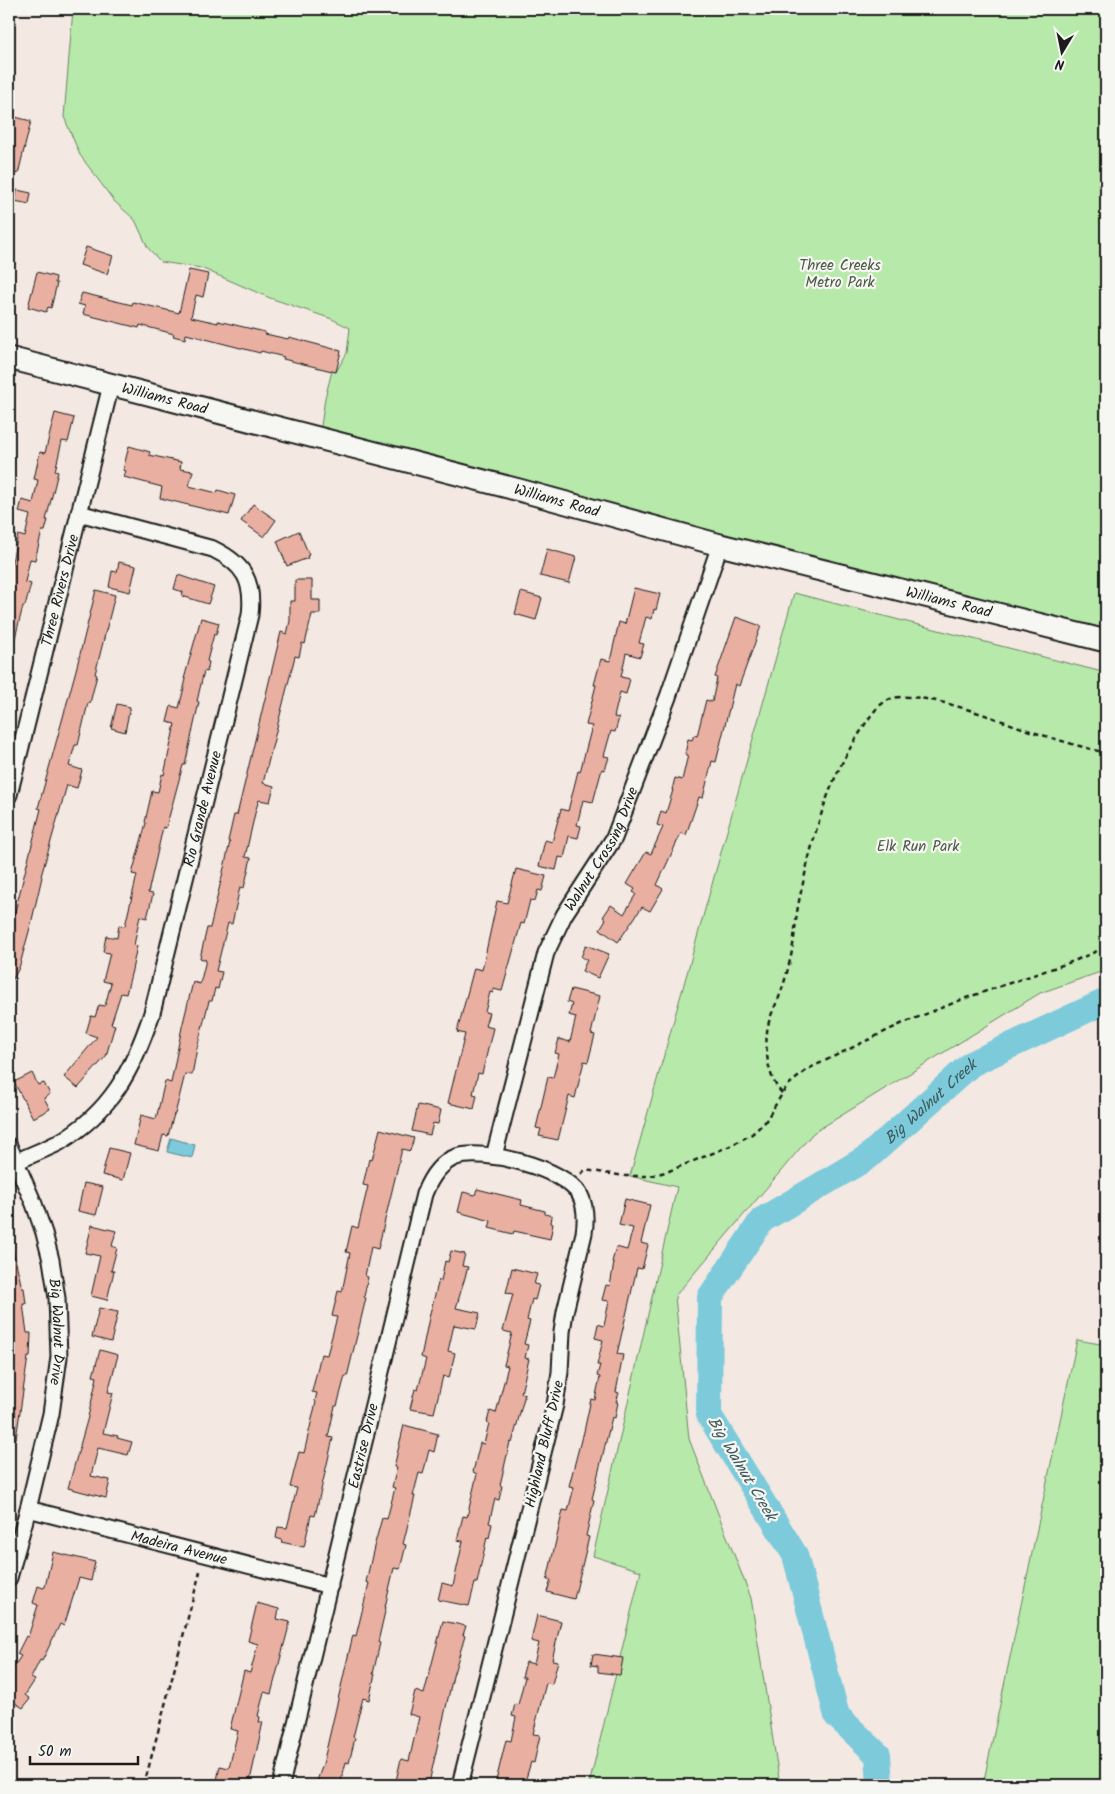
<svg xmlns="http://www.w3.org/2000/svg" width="1115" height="1794" font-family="Kalam,sans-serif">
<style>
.green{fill:#b7eaaa;stroke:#6a8363}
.water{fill:#7ccada;stroke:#56848e}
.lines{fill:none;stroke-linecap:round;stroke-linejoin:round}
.river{stroke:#7ccada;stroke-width:26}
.building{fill:#e9b0a2;stroke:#1c1c1c}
.street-casing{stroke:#1c1c1c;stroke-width:19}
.secondary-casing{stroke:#1c1c1c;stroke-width:25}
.path{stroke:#1c1c1c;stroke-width:2.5;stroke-dasharray:5 4;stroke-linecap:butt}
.street{stroke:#f6f6f2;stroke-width:15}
.secondary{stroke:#f6f6f2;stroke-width:21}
.labels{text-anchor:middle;stroke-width:4.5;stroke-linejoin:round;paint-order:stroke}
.park-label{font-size:15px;fill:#4a5a47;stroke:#f6f6f2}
.street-label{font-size:15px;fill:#1c1c1c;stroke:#f6f6f2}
.water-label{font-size:16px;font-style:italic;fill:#3e595e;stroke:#f6f6f2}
</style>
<rect width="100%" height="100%" fill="#f3e8e2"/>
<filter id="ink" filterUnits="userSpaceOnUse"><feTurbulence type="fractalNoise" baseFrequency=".02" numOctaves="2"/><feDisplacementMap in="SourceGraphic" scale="10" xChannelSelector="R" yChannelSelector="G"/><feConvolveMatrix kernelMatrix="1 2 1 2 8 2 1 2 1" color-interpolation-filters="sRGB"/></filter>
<g filter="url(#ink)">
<g class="green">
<path d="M73,9H1106V629L877,574L323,430L321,426L325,398L332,371L336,372L347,353L350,328L332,319L270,298L201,268L161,262L148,248L135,220L114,201L80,155L64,117Z"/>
<path d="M794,593L1106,673V970L1040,993L813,1133L675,1296L689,1439L751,1598L780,1785H589L641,1571L593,1556L677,1187L630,1176Z"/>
<path d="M1077,1340L1106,1345V1785H983Z"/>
</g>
<path class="water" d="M171,1138L195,1145L192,1158L167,1152Z"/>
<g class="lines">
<path class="river" id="s1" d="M880,1785L878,1755L837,1716L795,1555L709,1415L710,1297L762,1220L868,1157L971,1064L1106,1001"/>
</g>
<g class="building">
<path d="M15,117L31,121L18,174L9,171V144Z"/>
<path d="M17,190L31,193L29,204L15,201Z"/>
<path d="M86,247L113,256L107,274L80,265Z"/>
<path d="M189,270L208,274L203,297L196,295L191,317L218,323V321L265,332V334L288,339L289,337L341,351L336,372L283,359L284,357L261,351L260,353L186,334L185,339L173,336L174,334L140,325L139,328L83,314L85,306L78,304L82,293L132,305L133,302L179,313Z"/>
<path d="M37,272L56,277L55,283H57L51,308L48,307L46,312L28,307Z"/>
<path d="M55,413L74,418L68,442L62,441L55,471L58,472L46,520H48L45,531H42L35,560L30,559L25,582L31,584L25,606H23L13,646H9V575L18,535L25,537L30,515L19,512L22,500L33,503L38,480L34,479L40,452L45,453Z"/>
<path d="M129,446L150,452L149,455L181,462L180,469L193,471L189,486L217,493L218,490L235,495L229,515L160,498L162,487L124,477L126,471L123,470Z"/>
<path d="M253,504L276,520L264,537L241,521Z"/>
<path d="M299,531L309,555L307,556L308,558L287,566L277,541Z"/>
<path d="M547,549L576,557L569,583L540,576Z"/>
<path d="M119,562L136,566L130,592L109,587L112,571L117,572Z"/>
<path d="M178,575L214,587L208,604L182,596L183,592L174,589Z"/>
<path d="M295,580H312V600H320V614H312L305,644L302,643L299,657L295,656L263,783L274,786L270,802L259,800L256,809L245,857L251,858L244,888L240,887L232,924L228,923L216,971L222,972L218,989L215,988L212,1001H209L197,1048L192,1075L185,1074L175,1114H174L168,1136L163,1135L159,1151L134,1145L141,1115L156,1119L165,1081L171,1083L182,1027L193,982L200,984L206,960L200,958L207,928H210L230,842L228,841L234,815H237L281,632L287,634L290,621V601H295Z"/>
<path d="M634,588L660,594L656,610L654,609L652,619L646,617L639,643L644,644L640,657L626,653L621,677L630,679L626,694L620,692L614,717L619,718L615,732L611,731L604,756L609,757L605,770L602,769L593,802L583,800L577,825L581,826L578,838L569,836L564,858L559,857L556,870L539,866L545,840L552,842L561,809L568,811L578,771L580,772L592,726L586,725L596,685H594L601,659L610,661L619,622L625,624Z"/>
<path d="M96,590L115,595L95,674L97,675L90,703H88L78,745H75L69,766L82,770L77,788L67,785L41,876L42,877L31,924L19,968L9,986V935L41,809L38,808L76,670Z"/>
<path d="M521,592L542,598L536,620L515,614Z"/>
<path d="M736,617L761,626L739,686L735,684L716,762L712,761L703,798L699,797L686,835L681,833L657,885L663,889L650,911L642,907L618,942L600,929L606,919L603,917L611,905L624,914L636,894L633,892L635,889L627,884L646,852L651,854L663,827L657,825L661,811L666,813L673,790H672L675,778L682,780L688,755L685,754L688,739L692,740L694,735L697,736L706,700L712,702L717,678L715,677Z"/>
<path d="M201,618L219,623L216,635L214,634L207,661L209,662L207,672L204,671L197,701L199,702L185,765H183L166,828L163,827L157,854L148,893L153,894L147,918L140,916L134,945L137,946L132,970L126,994L121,993L111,1024L115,1025L106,1056L78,1088L64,1077L97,1037L86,1033L91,1016L95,1017L99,1005L105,1006L111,983L103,981L110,953L103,952L106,936L117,938L119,925L125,926L137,875L132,874L146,823L145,822L152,791L158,792L162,774L164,775L175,724L167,722L171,706L179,708L186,679H184Z"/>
<path d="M117,704L130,707L125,732L111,728Z"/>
<path d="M516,869L546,876L542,891L538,890L535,901L530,900L524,924L521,923L502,991L493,989V993L490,992L485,1012L489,1013L485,1026L493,1028L482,1074L478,1073L473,1094L477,1095L474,1109L448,1103L465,1034L457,1032L474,968L482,970L497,901L507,903Z"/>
<path d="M586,945L609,954L598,978L582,971L587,960L581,957Z"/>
<path d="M571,989L600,996L591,1034L595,1035L588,1062L584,1061L575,1098L569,1096L558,1140L539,1136L541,1129L536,1128L548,1077L553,1078L559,1054L555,1053L559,1039L570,1042L576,1017L569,1015L572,1004L567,1002Z"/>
<path d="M32,1073L38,1085L44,1083L50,1094L44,1098L50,1109L33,1118L14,1082Z"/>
<path d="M418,1105L441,1110L438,1124L433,1123L430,1135L412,1131Z"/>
<path d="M380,1129L414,1138L410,1151L402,1149L378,1249L371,1247L365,1276L368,1277L364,1297L366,1298L347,1377L345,1376L337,1406H335L328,1437L333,1438L315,1516L311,1515L304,1547L281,1542L282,1540L276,1538L278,1527L287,1528L297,1488L290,1487L299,1452L304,1453L316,1402L315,1401L317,1393L312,1392L321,1354L327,1355L337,1317L332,1316L338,1291L342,1292L350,1253L346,1252L352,1226L358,1228L368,1186L363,1185L369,1159L372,1160Z"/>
<path d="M109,1148L130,1153L123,1180L102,1175Z"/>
<path d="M84,1183L103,1187L96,1215L78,1211Z"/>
<path d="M477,1189L522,1200L521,1205L545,1211V1214L552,1216L551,1223L553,1224L550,1239L514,1231L513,1234L489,1228L491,1221L458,1212L463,1192L475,1195Z"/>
<path d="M625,1199L650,1205L641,1243L648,1245L642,1269L637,1268L617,1354L623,1355L616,1392L619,1393L616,1402H618L615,1418L612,1417L592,1499L594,1500L586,1536L589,1537L574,1599L547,1592L551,1580H547L563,1510L568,1511L574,1487L569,1486L582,1436H583L591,1399L595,1400L600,1377L597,1376L600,1365H597L603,1340L595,1338L598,1324L604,1326L609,1301L602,1300L606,1285L610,1286L614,1263L612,1262L616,1247L627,1250L633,1228L619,1225Z"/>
<path d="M92,1225L116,1231L112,1246L117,1248L111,1271H114L107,1300L91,1296L100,1256L85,1253Z"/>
<path d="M13,1250L22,1288H24L26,1304H23L27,1333H31L30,1357H28L16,1439L9,1438V1371H11L12,1319H9V1251Z"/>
<path d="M451,1251L465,1254L462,1266L468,1267L456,1308L480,1313L476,1329L454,1325L448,1351L455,1353L449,1378L443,1376L434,1413L410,1409L415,1389L418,1390L426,1359L421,1357L430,1313L439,1280L441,1281L445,1261L448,1262Z"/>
<path d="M512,1268L537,1274L534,1284L539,1285L535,1300L532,1299L527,1320L530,1321L524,1344L528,1345L525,1358L529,1359L521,1393L525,1394L512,1443L510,1442L500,1485L502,1486L499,1500L495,1499L489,1523L492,1524L489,1538L487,1537L477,1583H475L469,1606L438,1600L442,1583L453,1586L463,1541L457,1540L463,1516L467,1517L477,1474L473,1472L480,1443L484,1444L489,1423L487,1422L490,1411L496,1413L508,1366L504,1365L512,1333L503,1331L513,1294L506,1293Z"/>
<path d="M99,1308L118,1312L111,1342L92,1337Z"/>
<path d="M100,1350L118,1355L108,1392L113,1393L103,1433L118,1436L117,1438L132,1442L128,1455L98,1448L91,1476L110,1480L106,1498L68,1488L88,1417L97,1377L93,1376Z"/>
<path d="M404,1425L438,1434L434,1452L429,1450L423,1474L419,1473L413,1496H415L403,1544L406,1545L400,1569L394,1568L385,1607H386L378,1642L380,1643L373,1674H375L369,1700L363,1698L353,1737L355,1738L349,1763L346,1762L340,1785H318L319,1781H317L323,1764L353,1635L356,1636L369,1583L366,1582L374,1547L382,1518L387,1519L395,1488L392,1487L397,1468L394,1467Z"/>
<path d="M53,1552L95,1562L91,1581L79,1578L64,1626L60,1624L42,1661L40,1660L31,1678L35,1680L25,1695L30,1699L23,1708L9,1699V1674L21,1656L17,1654L26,1636L28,1637L38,1605L33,1603L38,1586L43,1588L45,1587Z"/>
<path d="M257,1603L279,1609L277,1619L290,1622L271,1694L264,1692L258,1716L260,1717L259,1722H263L249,1785H216L220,1766L229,1768L238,1731L230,1729L244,1671L250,1673L258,1644L248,1641Z"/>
<path d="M537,1615L561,1621L552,1660L558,1661L552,1684L546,1683L533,1734L540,1735L534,1763L531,1762L524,1785H495L506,1740L511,1741L516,1717L512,1716L515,1704L518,1705L525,1677H522L526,1662L534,1664L539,1643L531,1641Z"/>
<path d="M443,1621L466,1626L463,1635L465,1636L453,1676L429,1783L424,1782L423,1785H395L401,1759L409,1761L419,1717L409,1714L415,1691L424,1694Z"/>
<path d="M593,1654L623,1658L620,1675L598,1672V1666L591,1665Z"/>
</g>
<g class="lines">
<defs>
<g id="street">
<path id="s2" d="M9,795L111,385"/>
<path id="s3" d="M9,1146L34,1204L44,1233L51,1260L57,1298L59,1357L51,1414L28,1509L9,1578"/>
<path id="s4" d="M494,1156L546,953L564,915L614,838L668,697L720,545"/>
<path id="s5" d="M16,1162C30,1155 44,1150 58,1143C111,1112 133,1070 152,1013L250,615C254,581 244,564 213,549L79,513"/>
<path id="s6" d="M28,1509L330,1586"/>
<path id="s7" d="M281,1785L424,1194C430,1179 439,1163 456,1157C485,1148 564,1168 580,1195C586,1207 586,1220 584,1233L565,1312L562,1332L560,1372L555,1405L460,1785"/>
</g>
<g id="secondary">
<path id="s8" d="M9,358L519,490L720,545L1106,641"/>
</g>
</defs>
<use href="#street" class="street-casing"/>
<use href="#secondary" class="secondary-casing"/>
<g class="path">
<path d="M782,1093C768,1079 765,1051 767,1032C768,1021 773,1010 778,1000C783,987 787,974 790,960C795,941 795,920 799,901C812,842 825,785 859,734C866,723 875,706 888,700C914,686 1004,722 1033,732C1058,740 1082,747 1106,753"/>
<path d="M581,1174L585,1170L625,1176H650L669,1171L730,1146L752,1134L765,1122L787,1086L808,1069L901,1024L966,998L1074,961L1106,947"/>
<path d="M144,1785L201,1568"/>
</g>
<use href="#street" class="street"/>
<use href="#secondary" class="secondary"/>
</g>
</g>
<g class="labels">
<g class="park-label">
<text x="840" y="270">Three Creeks<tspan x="840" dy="17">Metro Park</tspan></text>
<text x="918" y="851">Elk Run Park</text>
</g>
<g class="street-label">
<text dy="5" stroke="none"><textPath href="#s8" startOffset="161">Williams Road</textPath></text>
<text dy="5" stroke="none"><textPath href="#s8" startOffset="566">Williams Road</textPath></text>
<text dy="5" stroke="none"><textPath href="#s2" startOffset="211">Three Rivers Drive</textPath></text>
<text dy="5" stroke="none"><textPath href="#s8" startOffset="971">Williams Road</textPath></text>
<text dy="5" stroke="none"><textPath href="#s5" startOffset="421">Rio Grande Avenue</textPath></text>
<text dy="5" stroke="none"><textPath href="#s4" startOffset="328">Walnut Crossing Drive</textPath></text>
<text dy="5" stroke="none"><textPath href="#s3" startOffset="194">Big Walnut Drive</textPath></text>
<text transform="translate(544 1444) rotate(-77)" y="5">Highland Bluff Drive</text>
<text dy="5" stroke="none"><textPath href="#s7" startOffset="349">Eastrise Drive</textPath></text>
<text dy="5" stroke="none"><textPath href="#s6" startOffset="156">Madeira Avenue</textPath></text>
</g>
<g class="water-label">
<text dy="6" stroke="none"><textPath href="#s1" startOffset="835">Big Walnut Creek</textPath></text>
<text transform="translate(743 1468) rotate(59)" y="6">Big Walnut Creek</text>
</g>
</g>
<rect width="1115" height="1794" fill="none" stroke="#f6f6f2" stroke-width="30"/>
<rect x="15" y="15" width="1085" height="1764" fill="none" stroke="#1c1c1c" stroke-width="2" filter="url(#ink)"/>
<g transform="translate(1062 52) rotate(190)" stroke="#f6f6f2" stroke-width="4" paint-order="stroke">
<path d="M0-4L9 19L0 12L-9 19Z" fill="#1c1c1c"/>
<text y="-8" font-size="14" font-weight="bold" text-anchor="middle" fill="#1c1c1c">N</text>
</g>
<path d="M30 1756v8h108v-8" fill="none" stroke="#1c1c1c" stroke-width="2.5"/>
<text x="38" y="1756" font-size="15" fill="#1c1c1c" stroke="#f6f6f2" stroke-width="4" paint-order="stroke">50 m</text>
</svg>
